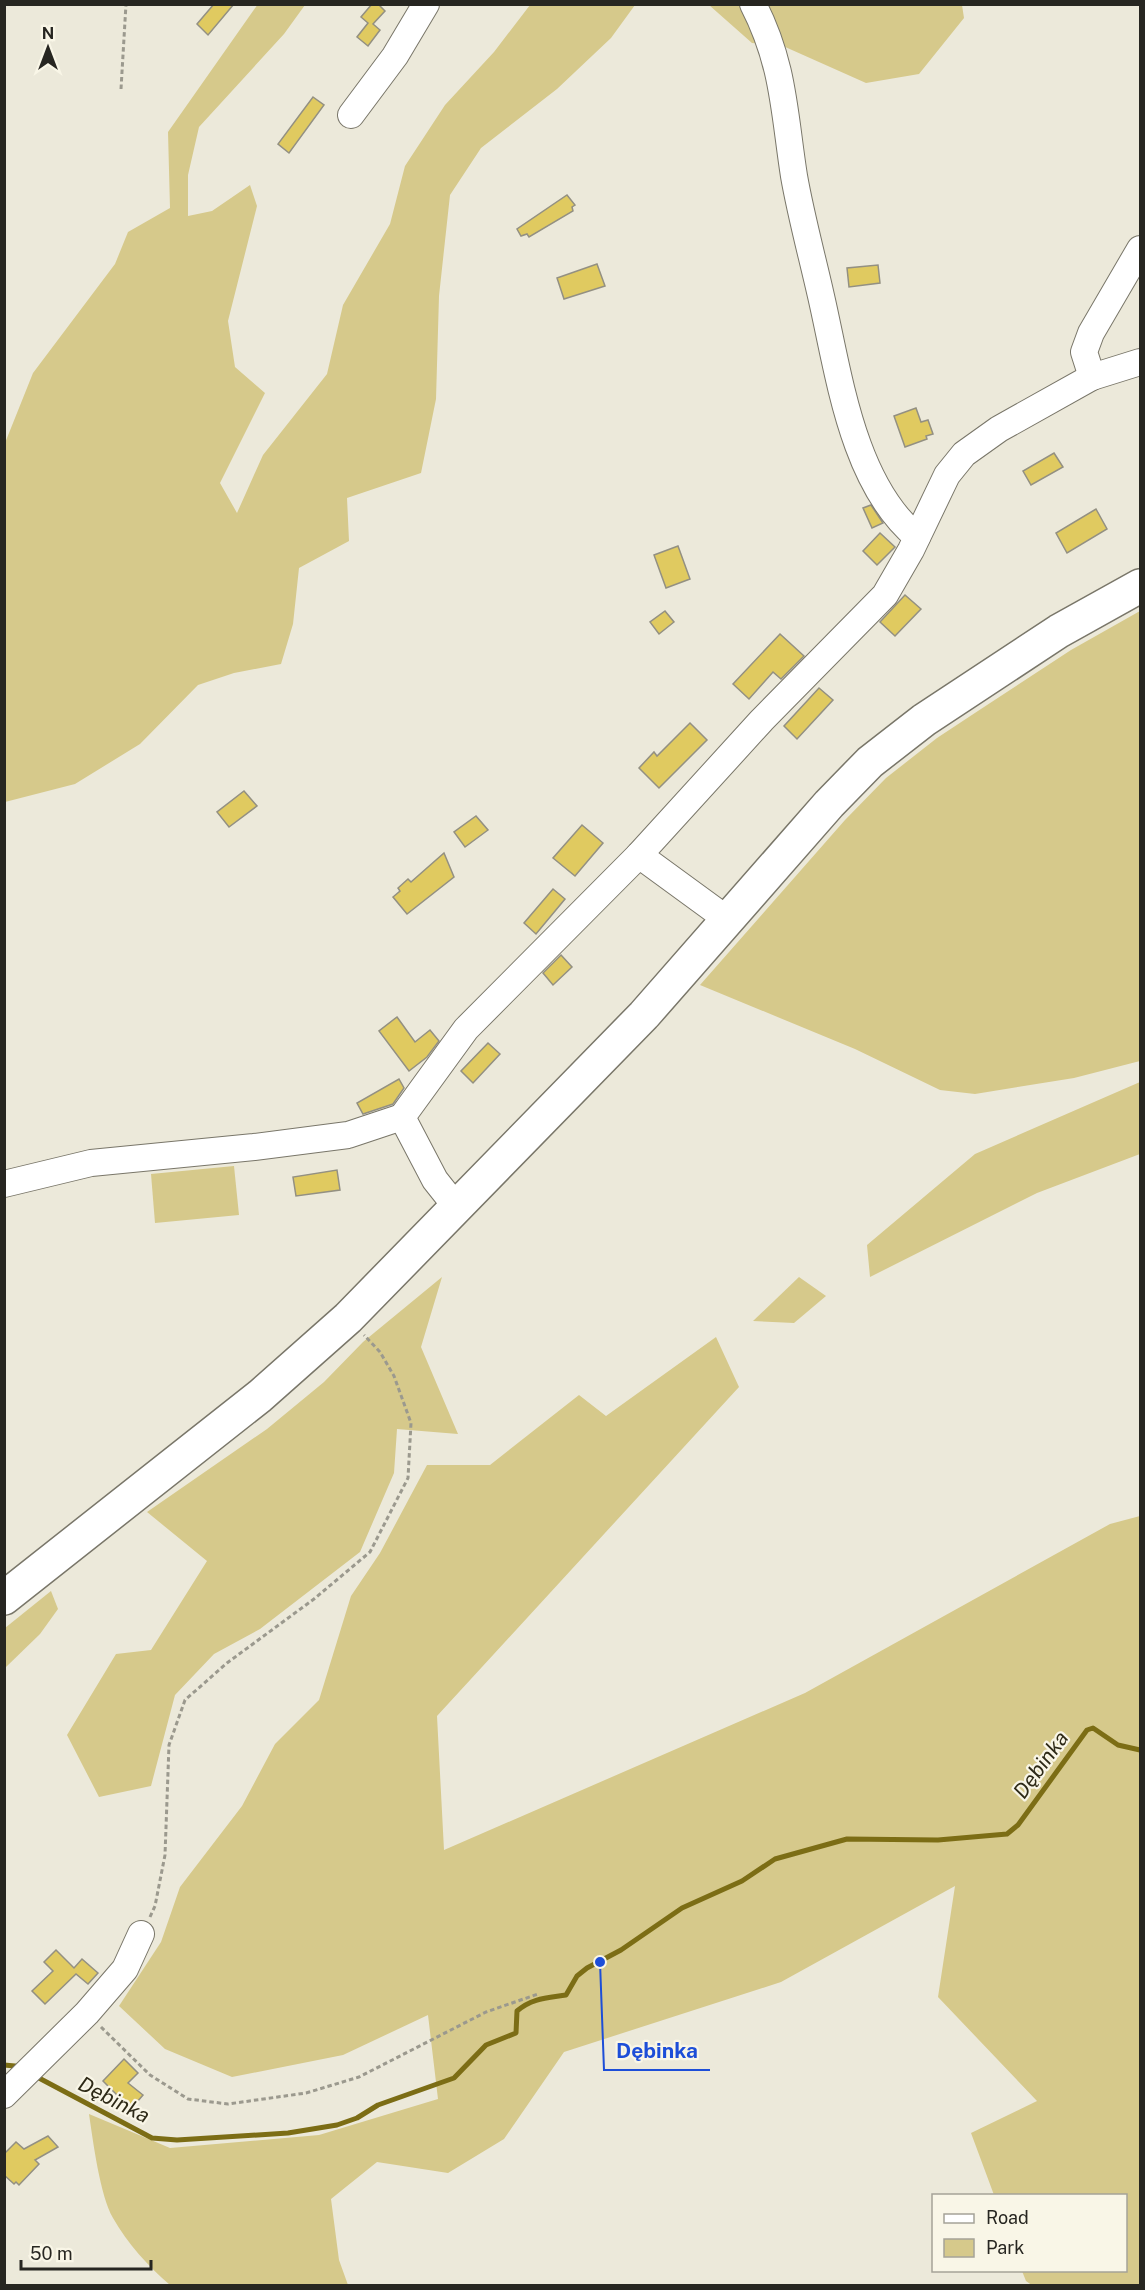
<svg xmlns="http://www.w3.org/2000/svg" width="1145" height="2290" font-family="'Public Sans',sans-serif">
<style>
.green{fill:#d6c98b}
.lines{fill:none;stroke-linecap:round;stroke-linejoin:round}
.stream{stroke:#7c6d15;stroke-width:5}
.building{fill:#e0ca60;stroke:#939082;stroke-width:1.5}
.minor-casing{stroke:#797669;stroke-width:28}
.highway-casing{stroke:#797669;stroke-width:36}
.path{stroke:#9b998e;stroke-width:3;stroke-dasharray:4.5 3;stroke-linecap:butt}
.minor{stroke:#fff;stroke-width:26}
.highway{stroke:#fff;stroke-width:33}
.labels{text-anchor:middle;stroke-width:4.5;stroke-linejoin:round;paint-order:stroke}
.water-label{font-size:21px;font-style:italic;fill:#2e2a17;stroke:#f9f6e7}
.leader{fill:none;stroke:#1d4ed8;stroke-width:2}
.callout-dot{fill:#1d4ed8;stroke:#f9f6e7;stroke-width:2}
.callout-label{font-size:21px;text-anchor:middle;font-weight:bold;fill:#1d4ed8;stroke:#f9f6e7;stroke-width:4.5;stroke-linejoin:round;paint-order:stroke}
</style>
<rect width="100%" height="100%" fill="#ece9da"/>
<g class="green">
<path d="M258,4L305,5L284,34L199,127L188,175V216L212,211L250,185L257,206L228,321L235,367L265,393L220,483L237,513L263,455L327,374L343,305L390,224L405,166L445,105L494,52L530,5H635L611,38L557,89L481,148L450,195L439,296L436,399L421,473L347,498L349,541L299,568L293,624L281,664L234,673L198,685L140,744L75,784L5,802V443L33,373L115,264L128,232L170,208L168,132Z"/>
<path d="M709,5H962L964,18L919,74L866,83L783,46L752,43Z"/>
<path d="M1140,611V1061L1074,1078L975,1094L940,1090L855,1049L700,985L845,820L886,778L937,738L984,707L1071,650Z"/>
<path d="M1140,1082V1154L1037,1193L870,1277L867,1245L975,1154Z"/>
<path d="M234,1166L239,1215L155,1223L151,1174Z"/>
<path d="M442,1277L421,1347L458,1434L397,1429L394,1473L360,1552L260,1629L214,1654L175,1695L151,1786L99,1797L67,1735L116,1654L151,1650L207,1561L147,1512L267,1429L324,1382L363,1342Z"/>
<path d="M799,1277L826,1296L794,1323L753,1321Z"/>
<path d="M716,1337L739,1387L437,1716L444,1850L805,1693L1110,1524L1140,1516V2285L1033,2286L1026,2281L1022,2271L1126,2270V2196L994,2195L971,2133L1037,2101L938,1997L955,1886L781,1982L564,2052L504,2139L448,2173L377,2162L331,2199L339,2260L348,2285H170C149,2267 127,2243 113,2218C100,2196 93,2141 89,2114L170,2148L319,2135L438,2099L428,2015L343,2055L232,2077L165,2049L119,2006L161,1942L180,1887L242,1806L275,1744L319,1700L351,1596L380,1553L427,1465H490L579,1395L606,1416Z"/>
<path d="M51,1591L58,1609L40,1634L5,1668V1628Z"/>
</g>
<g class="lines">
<g class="stream">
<path d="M4,2065L15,2066"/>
<path d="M37,2077L152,2138L177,2140L288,2133L337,2125L357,2118L378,2105L454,2078L486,2045L516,2033L517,2011C532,1998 547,1998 566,1995L577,1976L587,1968L621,1950L682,1908L742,1881L775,1859L847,1839L938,1840L1007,1834L1018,1825L1087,1730L1093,1728L1118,1745L1140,1750"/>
</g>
</g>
<g class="building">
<path d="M214,4H234L208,35L197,24Z"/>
<path d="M372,4H378L385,11L373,24L380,30L368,46L357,37L368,23L361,17Z"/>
<path d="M313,97L324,105L289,153L278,144Z"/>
<path d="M567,195L575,205L572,207L573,211L529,237L527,234L521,236L517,229Z"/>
<path d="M597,264L605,286L564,299L557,278Z"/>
<path d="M878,265L880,283L849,287L847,268Z"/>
<path d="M916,408L921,422L928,420L933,434L926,436L927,439L905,447L894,416Z"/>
<path d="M1054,453L1063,467L1031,485L1023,471Z"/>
<path d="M871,505L883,523L872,528L863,508Z"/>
<path d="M1096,509L1107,529L1067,553L1056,533Z"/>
<path d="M880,533L895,547L877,565L863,551Z"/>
<path d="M678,546L690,579L666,588L654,555Z"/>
<path d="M905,595L921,609L895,636L880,622Z"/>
<path d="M665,611L674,622L659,634L650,622Z"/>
<path d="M780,634L804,656L781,679L773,672L749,699L733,684Z"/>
<path d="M819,688L833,700L797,739L784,726Z"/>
<path d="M690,723L707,740L659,788L639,768L654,752L657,756Z"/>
<path d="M244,791L257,806L229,827L217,812Z"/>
<path d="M476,816L488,830L465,847L454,832Z"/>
<path d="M582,825L603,843L575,876L553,858Z"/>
<path d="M444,853L454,877L407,914L393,897L400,891L398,888L408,879L411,882Z"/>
<path d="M553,889L565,899L536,934L524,923Z"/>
<path d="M561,955L572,967L553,985L543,973Z"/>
<path d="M397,1017L415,1042L430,1030L439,1041L427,1057L409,1071L379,1031Z"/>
<path d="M488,1043L500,1054L473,1083L461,1071Z"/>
<path d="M399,1079L404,1088L393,1104L363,1114L357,1103Z"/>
<path d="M337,1170L340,1190L296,1196L293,1177Z"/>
<path d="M56,1950L74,1968L82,1959L98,1973L88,1984L76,1974L45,2004L32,1991L53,1971L44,1962Z"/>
<path d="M124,2059L138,2073L128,2083L143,2095L131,2109L103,2081Z"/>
<path d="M48,2136L58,2147L35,2160L39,2164L19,2185L16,2182L14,2184L4,2175V2154L16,2142L24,2149Z"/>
</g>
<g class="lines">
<defs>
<g id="minor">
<path d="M753,4C784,64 784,112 794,176C801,216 812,256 821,296C839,374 852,483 917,537"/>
<path d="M351,115L395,56L426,4"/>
<path d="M1092,377L1084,352L1091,333L1140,249"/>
<path d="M639,855L728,920"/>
<path d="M4,1184L91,1163L254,1147L348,1135L402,1117"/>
<path d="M458,1209L435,1180L402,1117L466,1029L639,855L762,720L885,595L911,550L947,475L964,454L999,429L1092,377L1140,362"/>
<path d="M4,2095L87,2013L125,1969L141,1934"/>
</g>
<path id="highway" d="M4,1598L260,1396L348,1318L644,1015L829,804L870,762L924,720L1059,631L1140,586"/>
</defs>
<use href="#minor" class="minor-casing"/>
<use href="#highway" class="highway-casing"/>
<g class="path">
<path d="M121,89L126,4"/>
<path d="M150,1917L155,1906L165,1855L169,1745L185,1700L227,1663L314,1599L370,1552L408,1478L411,1423L394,1376L380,1352L364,1335"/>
<path d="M101,2027L150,2075L188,2099L228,2104L306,2093L359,2077L486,2012L538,1994"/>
</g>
<use href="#minor" class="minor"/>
<use href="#highway" class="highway"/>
</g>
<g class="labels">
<g class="water-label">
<text transform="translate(1041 1765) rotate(-54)" y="7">Dębinka</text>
<text transform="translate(114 2100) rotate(27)" y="7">Dębinka</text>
</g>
</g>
<path class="leader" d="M600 1962L604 2070H710"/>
<circle class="callout-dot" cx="600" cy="1962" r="6"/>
<g class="callout-label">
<text x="657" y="2058">Dębinka</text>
</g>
<rect width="1145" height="2290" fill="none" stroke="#272621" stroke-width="12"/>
<rect x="932" y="2194" width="195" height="78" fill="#f9f6e7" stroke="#a5a398" stroke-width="1.5"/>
<rect x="944" y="2214" width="30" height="9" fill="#ffffff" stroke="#a5a398" stroke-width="1.5"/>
<text x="986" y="2224" font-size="18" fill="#272621">Road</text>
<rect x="944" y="2239" width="30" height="18" fill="#d6c98b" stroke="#a5a398" stroke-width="1.5"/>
<text x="986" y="2254" font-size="18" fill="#272621">Park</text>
<g transform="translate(48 48)" stroke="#f9f6e7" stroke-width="4.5" paint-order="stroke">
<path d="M0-4.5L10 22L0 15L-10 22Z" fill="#272621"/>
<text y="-9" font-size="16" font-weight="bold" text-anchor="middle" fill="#272621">N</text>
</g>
<path d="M21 2260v9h130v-9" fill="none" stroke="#272621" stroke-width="3"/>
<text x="30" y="2260" font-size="18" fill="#272621" stroke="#f9f6e7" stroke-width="4.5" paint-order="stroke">50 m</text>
</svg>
